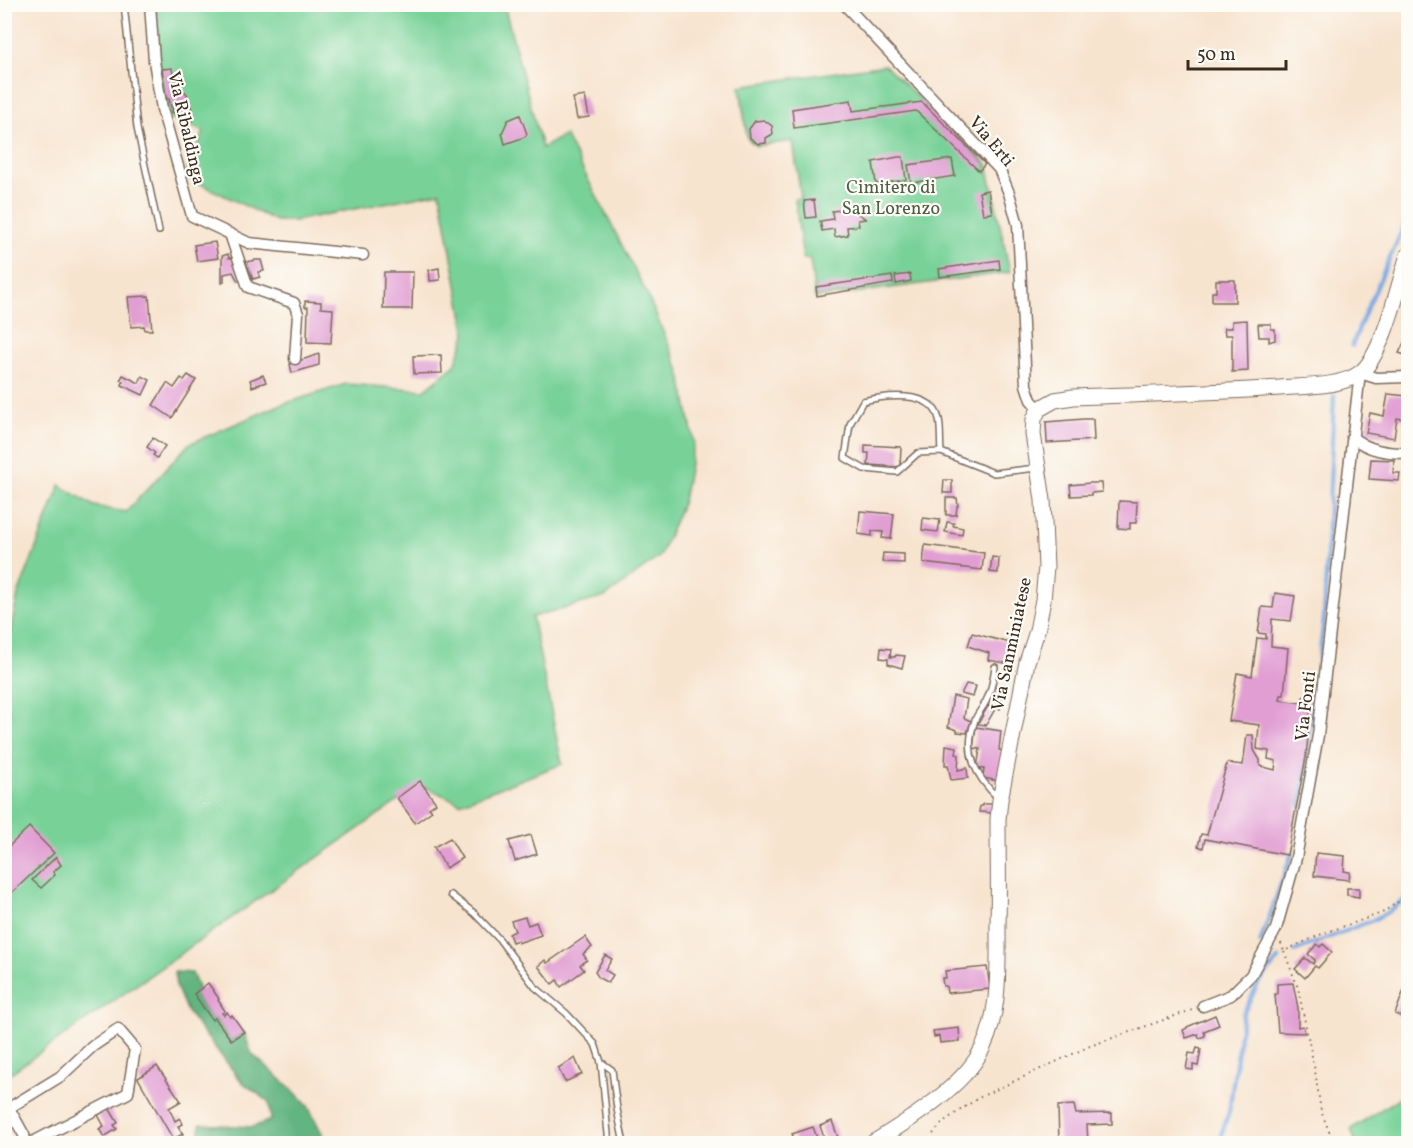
<svg xmlns="http://www.w3.org/2000/svg" width="1413" height="1148" font-family="Vollkorn,serif">
<style>
.green{fill:#78d298;stroke:#5a7e5b;stroke-width:1.5}
.forest{fill:#62b480;stroke:#4e6f4f;stroke-width:1.5}
.lines{fill:none;stroke-linecap:round;stroke-linejoin:round}
.stream{stroke:#77a7e2;stroke-width:4}
.building{fill:#e19ed3}
.service-casing{stroke:#7d6b5c;stroke-width:8}
.minor-casing{stroke:#7d6b5c;stroke-width:13}
.secondary-casing{stroke:#7d6b5c;stroke-width:17}
.path{stroke:#7d6b5c;stroke-width:2;stroke-dasharray:1.5 4.5;stroke-linecap:butt}
.service{stroke:#fff;stroke-width:5}
.minor{stroke:#fff;stroke-width:10}
.secondary{stroke:#fff;stroke-width:15}
.labels{text-anchor:middle;stroke-width:4.5;stroke-linejoin:round;paint-order:stroke}
.street-label{font-size:18px;fill:#3b2a1e;stroke:#fdfcf7}
.park-label{font-size:18px;fill:#4d5c43;stroke:#fdfcf7}
</style>
<rect width="100%" height="100%" fill="#fdfcf7"/>
<filter id="ink" filterUnits="userSpaceOnUse"><feTurbulence type="fractalNoise" baseFrequency=".0167" numOctaves="2"/><feDisplacementMap in="SourceGraphic" scale="12" xChannelSelector="R" yChannelSelector="G"/><feConvolveMatrix kernelMatrix="1 2 1 2 8 2 1 2 1" color-interpolation-filters="sRGB"/></filter>
<filter id="wash" filterUnits="userSpaceOnUse"><feTurbulence type="fractalNoise" baseFrequency=".008" numOctaves="4" result="noise"/><feDisplacementMap in="SourceGraphic" scale="24" xChannelSelector="R" yChannelSelector="G"/><feGaussianBlur stdDeviation="1.35" result="paint"/><feColorMatrix in="noise" values="0 0 0 0 0 0 0 0 0 0 0 0 0 0 0 0 0 1.4 0 .05"/><feComposite in="paint" operator="in"/></filter>
<g filter="url(#wash)">
<rect width="100%" height="100%" fill="#f7e4cf"/>
<g class="green">
<path d="M156,5H504L542,148L565,135L646,292L680,371L694,442L683,501L660,556L605,597L532,617L562,764L460,803L421,785L8,1075L5,1076V656L18,595L60,485L94,506L126,512L189,444L277,406L346,384L424,390L455,365L466,334L440,192L294,221H276L184,176L204,132L169,117L160,77Z"/>
<path d="M885,65L987,164L1010,272L815,298L810,259H803L795,199L801,198L793,141L756,146L747,138L740,86Z"/>
<path d="M1408,1092V1143H1356L1351,1129Z"/>
</g>
<path class="forest" d="M174,972L192,973L199,990L194,994L212,1020L215,1018L231,1040L244,1032L252,1054L292,1089L308,1106L325,1139H354L360,1143H200V1124L253,1127L271,1120L269,1102L242,1082L187,1012L176,986Z"/>
<g class="lines">
<g class="stream">
<path d="M1352,346L1363,318L1408,217"/>
<path d="M1300,807L1324,619L1334,396"/>
<path d="M1260,943L1292,853"/>
<path d="M1295,951L1371,921L1388,912L1408,897"/>
<path d="M1218,1144L1229,1112L1243,1014L1258,984L1279,958"/>
</g>
</g>
<g id="blocks">
<g class="building">
<path d="M172,68L174,82H176L187,94L194,116L192,121L172,112L173,108L171,107L169,99L166,98L162,69Z"/>
<path d="M585,96L589,117L577,119L573,98Z"/>
<path d="M851,100L853,111L922,102L985,164L979,171L916,111L794,128L792,109Z"/>
<path d="M520,115L527,134L525,137L505,144L502,133L508,120Z"/>
<path d="M764,120L772,126L773,134L766,138V143L758,144L750,138L749,129L755,121Z"/>
<path d="M898,157H903L906,180L876,184L873,162Z"/>
<path d="M952,159L955,176L911,183L908,165Z"/>
<path d="M988,190L992,213L983,214L979,192Z"/>
<path d="M814,200L816,217L806,218L804,201Z"/>
<path d="M851,209L866,219L858,220L859,226L847,227L848,235L835,237L834,229L822,231L820,221L833,219L832,211Z"/>
<path d="M215,242L218,258L197,261L194,245Z"/>
<path d="M228,254L229,258H233L235,262L241,280L238,281L233,272L224,274V282L222,283V256Z"/>
<path d="M256,260H261L264,271L258,272L260,277L253,279L246,262Z"/>
<path d="M999,260L1000,269L940,277L939,269Z"/>
<path d="M439,268L440,280L430,281L429,270Z"/>
<path d="M384,272H413L412,309H383Z"/>
<path d="M910,274L911,281L896,284L895,276Z"/>
<path d="M892,276L893,283L817,296L816,287Z"/>
<path d="M1216,280H1235V302H1212V292H1216Z"/>
<path d="M149,296L152,330H145L144,326L131,327L128,297Z"/>
<path d="M305,301L321,302V308L333,309L331,343L307,342L308,307H305Z"/>
<path d="M1247,320L1248,371L1232,372V335H1225L1224,328H1232V321Z"/>
<path d="M1258,324H1271V329H1275V340L1269,342V337H1259Z"/>
<path d="M1408,334V356L1399,353Z"/>
<path d="M319,354V365L292,373L290,364Z"/>
<path d="M441,355L442,373L414,374L413,356Z"/>
<path d="M123,375L139,383L142,376L150,380L143,395L122,385L123,381L120,380Z"/>
<path d="M188,375L196,380L172,418L153,405L167,383L174,388L181,378L184,380Z"/>
<path d="M263,375L266,382L252,387L250,380Z"/>
<path d="M1388,394L1407,396L1404,419L1397,418L1394,438L1366,433L1370,413L1384,416Z"/>
<path d="M1084,419H1093L1094,440L1047,443L1046,422Z"/>
<path d="M153,438L165,446L157,458L153,455L155,453L147,447Z"/>
<path d="M865,445L901,447L900,467L868,465L869,453H865Z"/>
<path d="M1371,459L1394,460L1393,473H1400L1399,481L1369,479Z"/>
<path d="M944,480H952V493H943Z"/>
<path d="M1090,483H1101L1102,492L1091,493V495L1071,496L1070,485Z"/>
<path d="M946,498H957L958,506H957L956,515H946Z"/>
<path d="M1119,501L1137,502L1136,523H1130V529L1118,528Z"/>
<path d="M860,511L894,514L891,539L882,538L883,532L872,531V536L858,534Z"/>
<path d="M923,518L940,520L938,532L922,530Z"/>
<path d="M947,522L954,523L953,526L963,528L962,535L945,532Z"/>
<path d="M925,545L984,553L982,570L923,563Z"/>
<path d="M883,553L904,554V563L882,562Z"/>
<path d="M992,557L999,558L998,573L990,572Z"/>
<path d="M1275,593L1295,596L1291,621L1272,619L1271,646L1288,648L1284,695H1281L1280,700L1301,703L1303,697L1308,695L1312,697L1306,757L1287,855L1205,839L1203,848L1198,846L1201,834L1207,835L1227,763L1243,765L1247,735H1253L1254,750L1260,760V766L1275,770L1276,761L1268,759L1269,751L1257,749L1259,725L1229,721L1237,673L1252,676L1257,638L1266,639V634L1258,633L1262,607L1273,608Z"/>
<path d="M972,633L1014,644L1010,664L988,660L989,653L968,646Z"/>
<path d="M881,648L891,649L890,657H895L896,655L905,656L902,668L888,664V659L880,658Z"/>
<path d="M966,684L976,686L973,697L961,694Z"/>
<path d="M994,687L1003,689L1000,709L988,705Z"/>
<path d="M953,696L967,699L964,718L971,721L967,733L957,732V730L948,727Z"/>
<path d="M988,706L995,709L986,725L978,724Z"/>
<path d="M976,727L1001,731L999,750L1003,751L999,781L983,778L984,769L977,768L980,749L973,748Z"/>
<path d="M946,745L957,747L956,754L959,755L958,770L967,768L968,778L951,780L948,765H945Z"/>
<path d="M420,781L436,803L429,808L432,811L415,823L397,798Z"/>
<path d="M983,804H992V813L979,812L980,806H983Z"/>
<path d="M29,827L54,853L4,900V851Z"/>
<path d="M531,835L537,854L515,861L509,841Z"/>
<path d="M450,838L462,858L446,868L434,847Z"/>
<path d="M1316,853L1345,856L1344,871L1350,872L1349,880L1314,876Z"/>
<path d="M56,857L61,865L53,872L55,875L41,888L32,880Z"/>
<path d="M1347,888H1359V897L1347,895Z"/>
<path d="M525,917L528,925L536,922L541,935L518,943V940L512,942L509,934L515,931L511,921Z"/>
<path d="M585,937L592,947L583,954L587,960L580,965L584,970L561,987L557,980L552,984L538,966L545,960L547,963Z"/>
<path d="M1317,944L1320,947L1323,944L1332,952L1318,968L1315,966L1305,978L1295,969L1305,958L1313,964L1315,960L1308,954Z"/>
<path d="M605,955L612,959L605,970L613,975L608,983L599,978L595,972Z"/>
<path d="M987,967L990,989L947,993L946,986H943L942,978H946L945,971Z"/>
<path d="M1407,982H1408V1019L1395,1014Z"/>
<path d="M208,983L219,999L218,1000L225,1011L222,1013L224,1015L227,1012L230,1017L232,1015L244,1032L231,1040L215,1018L212,1020L194,994Z"/>
<path d="M1293,983L1298,1008V1027L1303,1026L1305,1033L1278,1032L1275,994H1277V984Z"/>
<path d="M1215,1015L1219,1025L1204,1031L1205,1036L1199,1038L1198,1034L1186,1038L1183,1030L1187,1028V1027Z"/>
<path d="M959,1028L960,1041L940,1043L939,1036L934,1037L933,1031Z"/>
<path d="M1197,1048L1201,1049L1198,1066L1193,1065V1070L1186,1069L1189,1053L1195,1054Z"/>
<path d="M575,1058L582,1074L565,1082L558,1068Z"/>
<path d="M157,1066L181,1101L169,1108L175,1121L180,1118L183,1124L178,1126L183,1134L173,1139L138,1078Z"/>
<path d="M1074,1105L1076,1114L1112,1113V1124L1087,1125L1088,1143H1059L1058,1106Z"/>
<path d="M109,1108L118,1123L114,1125L117,1129L104,1137L99,1129L104,1126L98,1115Z"/>
<path d="M832,1121L840,1143H826L820,1126Z"/>
<path d="M813,1127L819,1143H796L792,1134Z"/>
</g>
</g>
</g>
<g filter="url(#ink)">
<use href="#blocks" fill-opacity="0" stroke="#7d6b5c" stroke-width="1.5"/>
<g class="lines">
<defs>
<g id="service">
<path d="M124,4L137,128L159,231"/>
<path d="M941,452C940,441 941,429 939,419C932,389 884,396 863,401L850,424L845,458L864,469L897,472L918,453L941,452L994,473L1036,468"/>
<path d="M995,667C993,678 992,690 987,699C984,707 978,712 975,720C963,753 975,776 999,799"/>
<path d="M451,895L474,913L499,939L535,987L566,1013L595,1044L601,1062L609,1144"/>
<path d="M601,1062L612,1070L617,1109L624,1144"/>
</g>
<g id="minor">
<path d="M150,4L154,61L162,109L192,216L249,243L363,255"/>
<path d="M844,4L999,169L1009,193L1018,225L1026,385L1031,400L1039,409"/>
<path d="M230,234L248,287L294,303L298,314L295,359"/>
<path d="M1352,437C1369,451 1387,453 1408,453"/>
<path d="M1203,1006L1231,995L1251,975L1276,929L1296,858L1318,735L1360,373L1376,378L1408,377"/>
<path d="M26,1144L24,1135L9,1108L61,1076L93,1046L118,1029L135,1049L128,1093L29,1144"/>
</g>
<path id="secondary" d="M871,1144C905,1123 956,1091 977,1058C1001,1021 998,967 998,925C999,889 998,854 998,819L1000,800L1027,662L1037,631L1043,600L1046,567L1043,500L1033,434L1034,419L1039,409L1055,400L1073,397C1142,394 1211,393 1280,388C1302,386 1342,387 1360,373C1383,356 1399,283 1408,255"/>
</defs>
<use href="#service" class="service-casing"/>
<use href="#minor" class="minor-casing"/>
<use href="#secondary" class="secondary-casing"/>
<g class="path">
<path d="M1281,943L1284,951L1322,934L1382,913L1408,895"/>
<path d="M1284,951L1298,988L1315,1071L1321,1111L1334,1144"/>
<path d="M933,1134L943,1122L978,1098L1090,1046L1192,1010"/>
</g>
<use href="#service" class="service"/>
<use href="#minor" class="minor"/>
<use href="#secondary" class="secondary"/>
</g>
</g>
<g class="labels">
<g class="street-label">
<text transform="translate(187 128) rotate(77)" y="6">Via Ribaldinga</text>
<text transform="translate(992 141) rotate(50)" y="6">Via Erti</text>
<text transform="translate(1011 644) rotate(-78)" y="6">Via Sanminiatese</text>
<text transform="translate(1305 706) rotate(-83)" y="6">Via Fonti</text>
</g>
<g class="park-label">
<text x="891" y="193">Cimitero di<tspan x="891" dy="21">San Lorenzo</tspan></text>
</g>
</g>
<rect width="1413" height="1148" fill="none" stroke="#fdfcf7" stroke-width="24"/>
<path d="M1188 60v9h98v-9" fill="none" stroke="#3b2a1e" stroke-width="3"/>
<text x="1197" y="60" font-size="18" fill="#3b2a1e" stroke="#fdfcf7" stroke-width="4.5" paint-order="stroke">50 m</text>
</svg>
